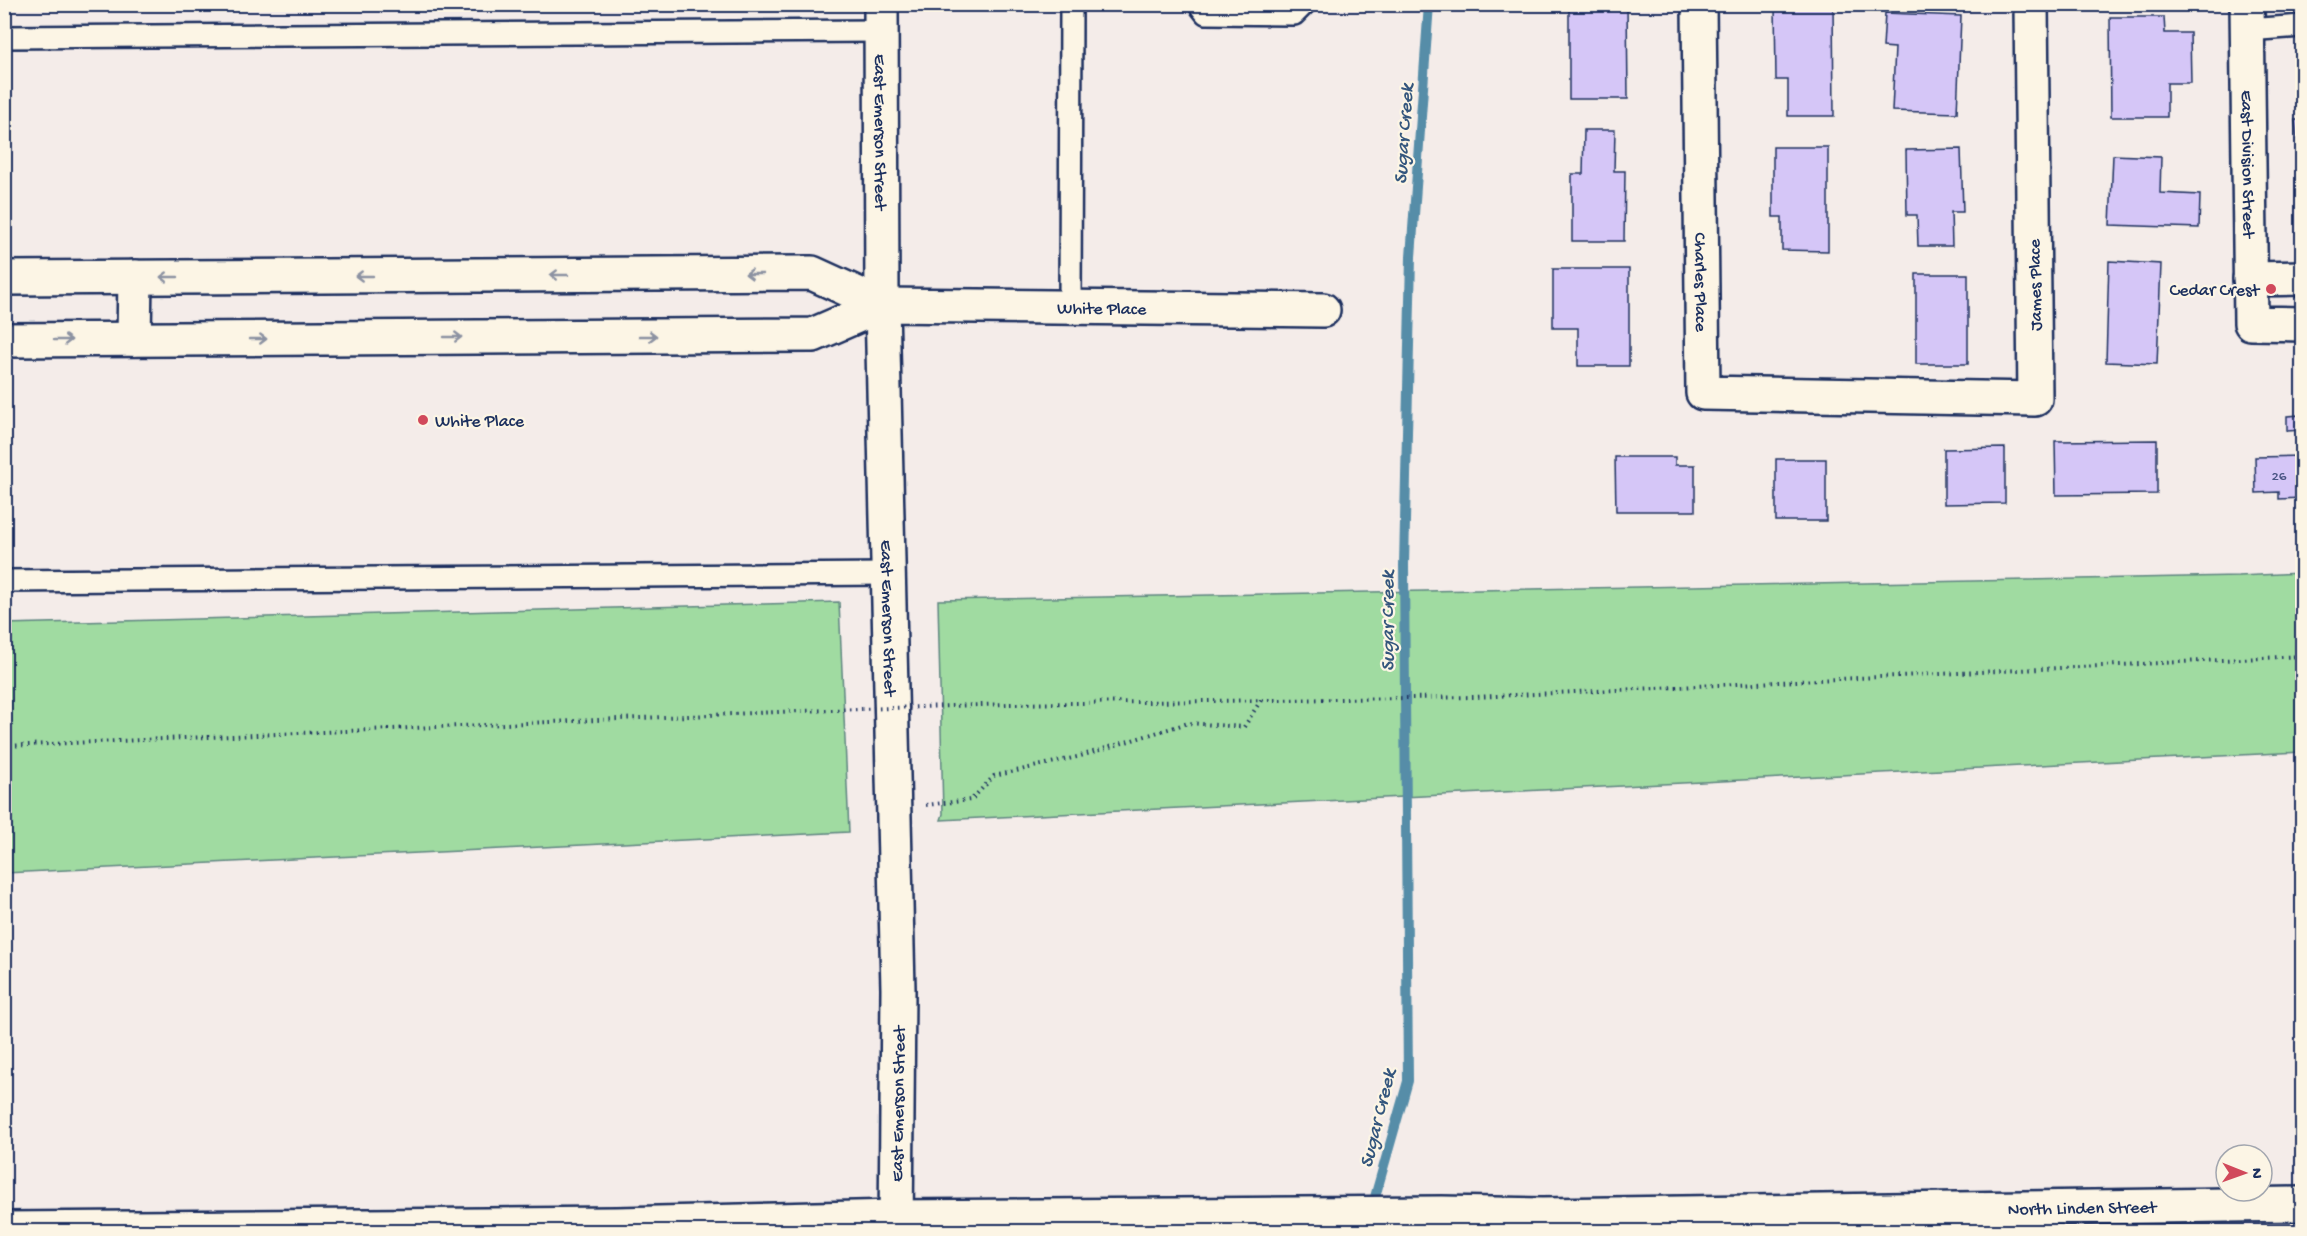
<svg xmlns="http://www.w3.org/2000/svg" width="2307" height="1236" font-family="'Gochi Hand',sans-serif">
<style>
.green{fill:#a0dba1;stroke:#5e8580;stroke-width:1.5}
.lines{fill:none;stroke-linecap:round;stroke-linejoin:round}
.stream{stroke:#568da8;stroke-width:10}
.building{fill:#d5c6f7;stroke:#1b2f5e;stroke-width:1.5}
.service-casing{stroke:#1b2f5e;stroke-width:26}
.minor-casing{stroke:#1b2f5e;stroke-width:38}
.secondary-casing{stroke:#1b2f5e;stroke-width:38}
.path{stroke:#1b2f5e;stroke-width:4;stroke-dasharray:1.5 4.5;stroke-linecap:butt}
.service{stroke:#fcf5e5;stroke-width:21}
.minor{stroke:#fcf5e5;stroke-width:33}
.secondary{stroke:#fcf5e5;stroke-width:33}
.path-bridge{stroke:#1b2f5e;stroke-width:4;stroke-dasharray:1.5 4.5;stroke-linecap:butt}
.oneway{stroke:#8c92a2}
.poi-dot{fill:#d1495b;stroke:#fcf5e5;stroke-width:2}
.labels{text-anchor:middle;stroke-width:4.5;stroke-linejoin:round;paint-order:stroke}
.number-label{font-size:15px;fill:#4a5584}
.street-label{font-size:18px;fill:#1b2f5e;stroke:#fcf5e5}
.poi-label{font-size:18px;fill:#1b2f5e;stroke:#fcf5e5;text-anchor:end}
.water-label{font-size:20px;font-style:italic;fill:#34567d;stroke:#fcf5e5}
</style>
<rect width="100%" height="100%" fill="#f4ece9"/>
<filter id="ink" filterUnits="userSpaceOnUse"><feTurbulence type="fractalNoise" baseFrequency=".0167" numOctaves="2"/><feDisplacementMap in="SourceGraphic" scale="12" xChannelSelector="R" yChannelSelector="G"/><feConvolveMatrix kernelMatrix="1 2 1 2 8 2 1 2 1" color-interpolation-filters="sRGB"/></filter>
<g filter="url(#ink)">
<g class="green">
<path d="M2302,573V752L941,820L943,814L938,600L2239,576Z"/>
<path d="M839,602L849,832L5,873V624Z"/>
</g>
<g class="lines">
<path class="stream" d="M1365,1232L1408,1081L1404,565L1411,257L1429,4"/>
</g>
<g class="building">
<path d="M1569,4H1627L1628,99H1569Z"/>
<path d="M1775,4H1833L1834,116H1788V80H1776Z"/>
<path d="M1885,13L1961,16L1957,113L1892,111L1895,48L1883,47Z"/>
<path d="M2110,17H2164L2165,33H2190L2191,83H2167V117H2111Z"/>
<path d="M2298,107H2302V175H2300L2295,120H2299Z"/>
<path d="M1584,130H1615L1614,171H1625L1624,241H1572V174H1583Z"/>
<path d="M1773,147H1828V251L1782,250V217H1773Z"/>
<path d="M1961,149L1963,212H1951L1952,246H1918L1917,215H1907L1906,150Z"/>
<path d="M2113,155L2161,157L2160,193L2200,195L2199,228L2110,225Z"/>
<path d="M2109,261L2161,264L2157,364L2106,362Z"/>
<path d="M1553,269H1629V366H1578V328H1553Z"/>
<rect x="1916" y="274" width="52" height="90"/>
<path d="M2301,382H2302V430L2287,431V416L2301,415Z"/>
<path d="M2157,440V494L2056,495L2055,441Z"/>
<path d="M2005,448V503L1944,504V449Z"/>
<path d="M2302,456V498L2279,499V492L2256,493L2255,457Z"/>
<path d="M1615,457H1675V465H1695V511H1616Z"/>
<rect x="1776" y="459" width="50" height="62"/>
</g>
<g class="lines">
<defs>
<g id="service">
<path d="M1199,4L1206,13L1294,14L1304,4"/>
<path d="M2247,30L2302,26"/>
<path d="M4,37L881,31"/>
<path d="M1070,308L1071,4"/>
<path d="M4,581L888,574"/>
</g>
<g id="minor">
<path id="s1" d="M1699,4L1703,393L2035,399L2031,4"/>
<path id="s2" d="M2247,4L2251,323L2302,324"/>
<path d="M4,278L812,273L882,305"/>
<path d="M2250,279L2302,278"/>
<path d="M134,339L135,277"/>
<path id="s3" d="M4,340L813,335L882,305L1323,310"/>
<path d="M4,1229L617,1224L896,1217"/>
</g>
<g id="secondary">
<path id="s4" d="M881,4L882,305L898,989L896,1232"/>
<path id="s5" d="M896,1217L1442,1213L1542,1215L2302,1204"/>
</g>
</defs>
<use href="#service" class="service-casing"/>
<use href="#minor" class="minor-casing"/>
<use href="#secondary" class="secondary-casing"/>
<g class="path">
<path d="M1010,704L1475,697L2302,656"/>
<path d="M4,746L801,711"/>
<path d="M926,805L971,800L994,776L1077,757L1188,723L1244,727L1261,700"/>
</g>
<use href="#service" class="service"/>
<use href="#minor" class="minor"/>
<use href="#secondary" class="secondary"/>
<path class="path-bridge" d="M801,711L1010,704"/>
</g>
<defs><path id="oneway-shaft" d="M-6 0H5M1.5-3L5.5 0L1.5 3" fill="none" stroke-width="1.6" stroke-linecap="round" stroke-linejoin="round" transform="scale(1.5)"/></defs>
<g class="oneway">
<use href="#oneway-shaft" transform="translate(754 274) rotate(180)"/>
<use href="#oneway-shaft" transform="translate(559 275) rotate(180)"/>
<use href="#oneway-shaft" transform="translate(364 276) rotate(180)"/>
<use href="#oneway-shaft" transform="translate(169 277) rotate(180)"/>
<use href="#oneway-shaft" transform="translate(648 336)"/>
<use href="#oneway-shaft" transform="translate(453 337)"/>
<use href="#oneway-shaft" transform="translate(258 339)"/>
<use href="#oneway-shaft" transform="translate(63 340)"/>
</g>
</g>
<g class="poi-dot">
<circle cx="2271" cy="289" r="6"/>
<circle cx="423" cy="420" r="6"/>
</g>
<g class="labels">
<g class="number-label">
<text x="2279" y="480">26</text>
</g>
<g class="street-label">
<text dy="6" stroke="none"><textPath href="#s4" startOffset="128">East Emerson Street</textPath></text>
<text dy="6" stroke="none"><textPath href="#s2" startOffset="160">East Division Street</textPath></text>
<text dy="6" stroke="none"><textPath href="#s1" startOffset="278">Charles Place</textPath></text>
<text transform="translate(2034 285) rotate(-91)" y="6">James Place</text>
<text dy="6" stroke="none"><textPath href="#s3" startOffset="1104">White Place</textPath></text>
<text dy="6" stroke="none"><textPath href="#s4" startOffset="614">East Emerson Street</textPath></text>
<text transform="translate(897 1104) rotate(-89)" y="6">East Emerson Street</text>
<text dy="6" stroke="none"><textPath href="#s5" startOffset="1186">North Linden Street</textPath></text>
</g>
<g class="poi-label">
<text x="2259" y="295">Cedar Crest</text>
<text x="435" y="426" text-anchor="start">White Place</text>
</g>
<g class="water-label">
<text transform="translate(1402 134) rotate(-86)" y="7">Sugar Creek</text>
<text transform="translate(1386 621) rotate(-90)" y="7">Sugar Creek</text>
<text transform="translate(1376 1118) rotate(-76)" y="7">Sugar Creek</text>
</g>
</g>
<rect width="2307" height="1236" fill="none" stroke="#fcf5e5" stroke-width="24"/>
<rect x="12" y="12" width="2283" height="1212" fill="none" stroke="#1b2f5e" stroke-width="2" filter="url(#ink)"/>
<g transform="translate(2244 1173) rotate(91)"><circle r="28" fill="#fcf5e5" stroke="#a2a6af" stroke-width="1.5"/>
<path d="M0-4.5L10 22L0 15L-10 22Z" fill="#d1495b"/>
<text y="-9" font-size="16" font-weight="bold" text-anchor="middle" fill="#1b2f5e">N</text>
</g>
</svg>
